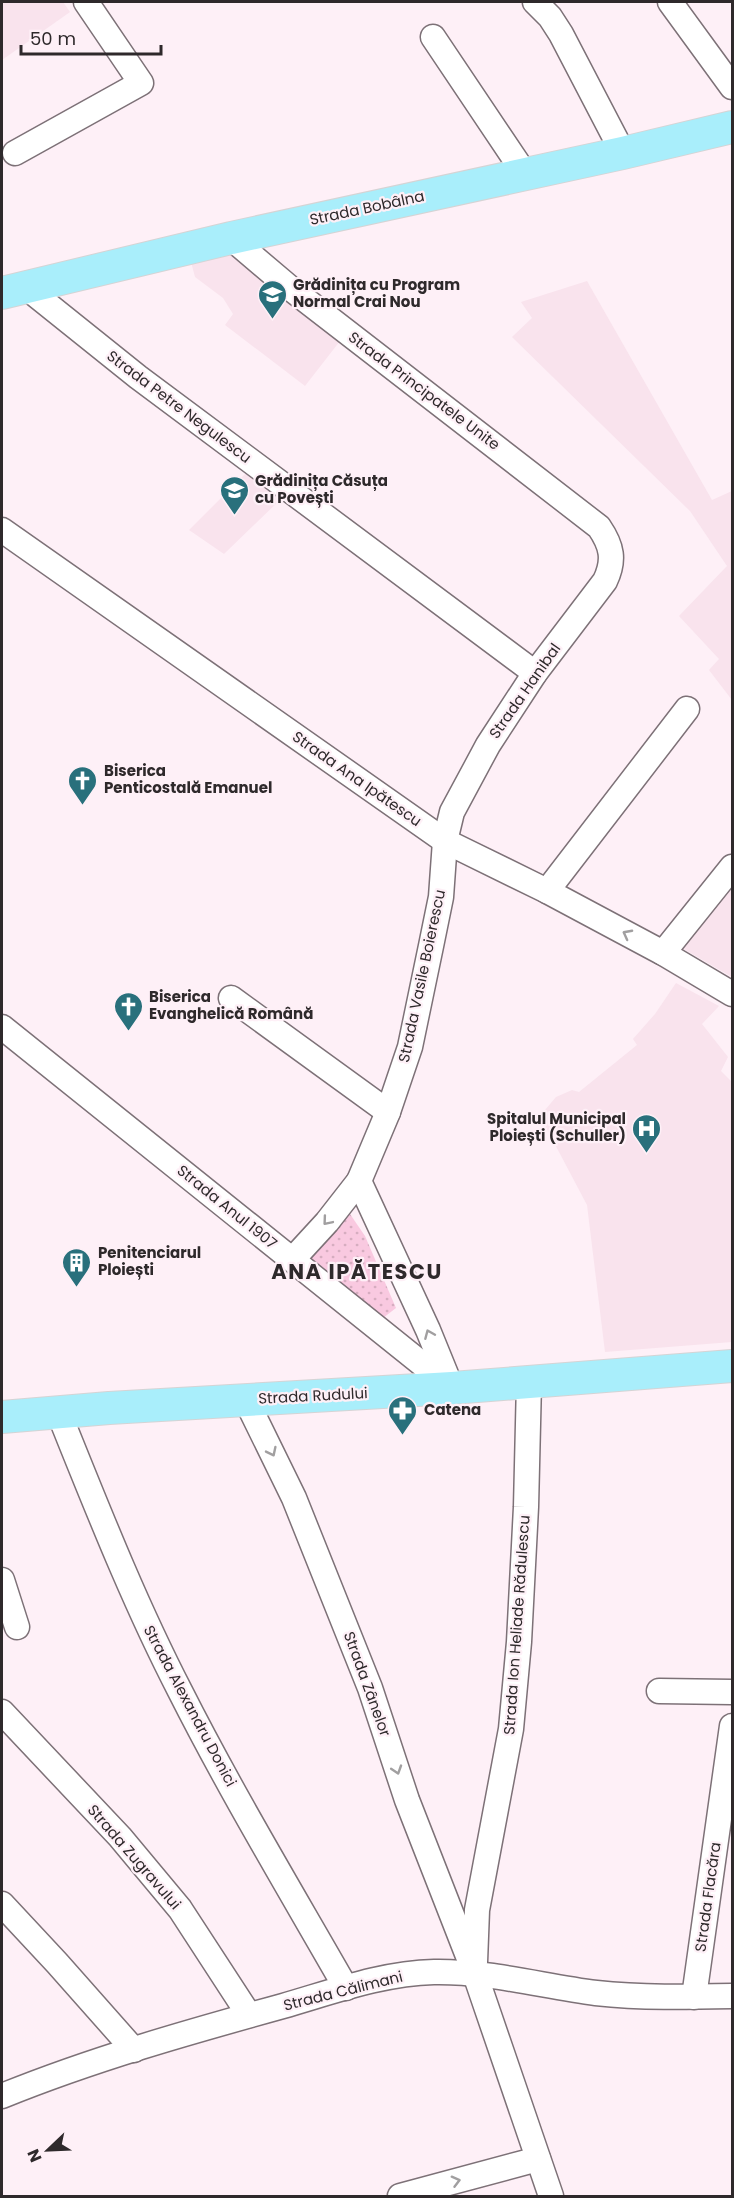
<svg xmlns="http://www.w3.org/2000/svg" width="734" height="2198" font-family="Poppins,sans-serif">
<style>
.built{fill:#f9e3ed}
.park{fill:url(#park-dots)}
.lines{fill:none;stroke-linecap:round;stroke-linejoin:round}
.minor-casing{stroke:#7d7177;stroke-width:27}
.major-casing{stroke:#d5d4d5;stroke-width:34}
.minor{stroke:#fff;stroke-width:24}
.major{stroke:#a9eefb;stroke-width:32}
.oneway{stroke:#a19fa0}
.labels{text-anchor:middle;stroke-width:4.5;stroke-linejoin:round;paint-order:stroke}
.street-label{font-size:15px;fill:#2e292b;stroke:#fef0f7}
.poi-label{font-size:15px;font-weight:bold;fill:#2e292b;stroke:#fef0f7;text-anchor:start}
.district-label{font-size:21px;font-weight:bold;letter-spacing:1.5px;fill:#2e292b;stroke:#fef0f7}
</style>
<defs>
<pattern id="park-dots" width="8" height="8" patternUnits="userSpaceOnUse" patternTransform="scale(1.5)"><rect width="8" height="8" fill="#f9c9e0"/><path d="M2 2h.1M6 6h.1" fill="none" stroke="#d6adc0" stroke-width="1.8" stroke-linecap="round"/></pattern>
</defs>
<rect width="100%" height="100%" fill="#fef0f7"/>
<g class="built">
<path d="M2,2H63L70,12L2,60Z"/>
<path d="M233,253L340,341L305,386L225,325L233,314L223,298L195,277L191,262Z"/>
<path d="M587,281L712,500L732,491V700L709,670L719,659L679,616L727,566L690,511L512,337L532,318L521,302Z"/>
<path d="M248,471L282,498L224,554L189,530Z"/>
<path d="M732,873V977L675,944Z"/>
<path d="M676,983L719,1006L702,1024L728,1057L721,1071L732,1082V1342L605,1352L587,1205L540,1116L556,1097L572,1090L579,1092L637,1045L633,1039L655,1014Z"/>
</g>
<path class="park" d="M350,1214L365,1236L396,1308L383,1318L304,1257L340,1215Z"/>
<g class="lines">
<defs>
<g id="minor">
<path d="M535,2L550,17L561,34L623,153"/>
<path d="M670,2L732,87"/>
<path d="M433,37L525,174"/>
<path d="M15,153L141,83L86,2"/>
<path d="M231,238L290,288L599,527C612,546 615,560 605,581L535,673L488,745L452,812L445,841L441,897L431,946L410,1047L388,1112L359,1181L327,1222L293,1259"/>
<path d="M27,288L138,377L535,673"/>
<path d="M2,530L445,841L547,891L663,953L732,994"/>
<path d="M547,891L687,709"/>
<path d="M663,953L732,867"/>
<path d="M231,998L388,1112"/>
<path d="M2,1027L452,1388"/>
<path d="M359,1181L428,1330L450,1384"/>
<path d="M246,1400L294,1498L370,1688L407,1800L475,1974L551,2196"/>
<path d="M58,1411C96,1505 133,1600 180,1691C231,1792 290,1890 346,1988"/>
<path d="M2,1580L17,1627"/>
<path d="M659,1691L732,1692"/>
<path d="M2,1712L120,1837L180,1909L249,2015"/>
<path d="M2,1904L57,1963L134,2050"/>
<path d="M475,1962L477,1910L511,1729L519,1642L526,1507L529,1382"/>
<path d="M694,1997L732,1726"/>
<path d="M2,2096C93,2059 189,2032 283,2006C332,1992 383,1973 434,1972C488,1971 542,1986 596,1993C642,1998 687,1997 732,1996"/>
<path d="M400,2196L538,2159"/>
</g>
<g id="major">
<path d="M2,293L231,238L623,153L732,127"/>
<path d="M2,1417L109,1408L452,1388L732,1366"/>
</g>
</defs>
<use href="#minor" class="minor-casing"/>
<use href="#major" class="major-casing"/>
<use href="#minor" class="minor"/>
<use href="#major" class="major"/>
</g>
<defs><path id="oneway-chevron" d="M-2-3.5L2.5 0L-2 3.5" fill="none" stroke-width="1.6" stroke-linecap="round" stroke-linejoin="round" transform="scale(1.5)"/></defs>
<g class="oneway">
<use href="#oneway-chevron" transform="translate(627 934) rotate(-152)"/>
<use href="#oneway-chevron" transform="translate(327 1221) rotate(130)"/>
<use href="#oneway-chevron" transform="translate(429 1334) rotate(-113)"/>
<use href="#oneway-chevron" transform="translate(272 1452) rotate(64)"/>
<use href="#oneway-chevron" transform="translate(397 1770) rotate(72)"/>
<use href="#oneway-chevron" transform="translate(456 2181) rotate(-15)"/>
</g>
<defs>
<symbol id="school-pin" viewBox="-11 -11 22 30"><path d="M0 17L-7.5 6A9.5 9.5 0 1 1 7.5 6Z" fill="#29707c" stroke="#fef0f7"/><path d="M0-5L7-2L0 1L-7-2ZM-4 1L0 2.5L4 1V4Q0 6-4 4Z" fill="#fff"/></symbol>
<symbol id="church-pin" viewBox="-11 -11 22 30"><path d="M0 17L-7.5 6A9.5 9.5 0 1 1 7.5 6Z" fill="#29707c" stroke="#fef0f7"/><path d="M-1.2-6h2.4v3.5h3.3v2.4h-3.3V6h-2.4V-.1h-3.3v-2.4h3.3Z" fill="#fff"/></symbol>
<symbol id="hospital-pin" viewBox="-11 -11 22 30"><path d="M0 17L-7.5 6A9.5 9.5 0 1 1 7.5 6Z" fill="#29707c" stroke="#fef0f7"/><path d="M-5-5h3v3.5h4V-5h3V5h-3V1.5h-4V5h-3Z" fill="#fff"/></symbol>
<symbol id="building-pin" viewBox="-11 -11 22 30"><path d="M0 17L-7.5 6A9.5 9.5 0 1 1 7.5 6Z" fill="#29707c" stroke="#fef0f7"/><path d="M-4-6H4V6H1V3H-1V6H-4ZM-2.5-4.3h1.7v1.8h-1.7ZM.8-4.3h1.7v1.8H.8ZM-2.5-1h1.7V.8h-1.7ZM.8-1h1.7V.8H.8Z" fill="#fff"/></symbol>
<symbol id="pharmacy-pin" viewBox="-11 -11 22 30"><path d="M0 17L-7.5 6A9.5 9.5 0 1 1 7.5 6Z" fill="#29707c" stroke="#fef0f7"/><path d="M-2-6h4v4h4v4h-4v4h-4v-4h-4v-4h4Z" fill="#fff"/></symbol>
</defs>
<g fill-rule="evenodd">
<use href="#school-pin" x="256" y="278" width="33" height="45"/>
<use href="#school-pin" x="218" y="474" width="33" height="45"/>
<use href="#church-pin" x="66" y="764" width="33" height="45"/>
<use href="#church-pin" x="112" y="990" width="33" height="45"/>
<use href="#hospital-pin" x="630" y="1112" width="33" height="45"/>
<use href="#building-pin" x="60" y="1246" width="33" height="45"/>
<use href="#pharmacy-pin" x="386" y="1394" width="33" height="45"/>
</g>
<g class="labels">
<g class="street-label">
<text transform="translate(367 208) rotate(-12)" y="5">Strada Bobâlna</text>
<text transform="translate(424 391) rotate(37)" y="5">Strada Principatele Unite</text>
<text transform="translate(179 407) rotate(37)" y="5">Strada Petre Negulescu</text>
<text transform="translate(525 691) rotate(-55)" y="5">Strada Hanibal</text>
<text transform="translate(357 779) rotate(35)" y="5">Strada Ana Ipătescu</text>
<text transform="translate(422 976) rotate(-78)" y="5">Strada Vasile Boierescu</text>
<text transform="translate(227 1207) rotate(39)" y="5">Strada Anul 1907</text>
<text transform="translate(313 1396) rotate(-3)" y="5">Strada Rudului</text>
<text transform="translate(517 1625) rotate(-86)" y="5">Strada Ion Heliade Rădulescu</text>
<text transform="translate(367 1684) rotate(70)" y="5">Strada Zânelor</text>
<text transform="translate(190 1706) rotate(62)" y="5">Strada Alexandru Donici</text>
<text transform="translate(134 1857) rotate(49)" y="5">Strada Zugravului</text>
<text transform="translate(708 1897) rotate(-82)" y="5">Strada Flacăra</text>
<text transform="translate(343 1991) rotate(-14)" y="5">Strada Călimani</text>
</g>
<g class="poi-label">
<text x="293" y="290">Grădinița cu Program<tspan x="293" dy="17">Normal Crai Nou</tspan></text>
<text x="255" y="486">Grădinița Căsuța<tspan x="255" dy="17">cu Povești</tspan></text>
<text x="104" y="776">Biserica<tspan x="104" dy="17">Penticostală Emanuel</tspan></text>
<text x="149" y="1002">Biserica<tspan x="149" dy="17">Evanghelică Română</tspan></text>
<text x="626" y="1124" text-anchor="end">Spitalul Municipal<tspan x="626" dy="17">Ploiești (Schuller)</tspan></text>
<text x="98" y="1258">Penitenciarul<tspan x="98" dy="17">Ploiești</tspan></text>
<text x="424" y="1415">Catena</text>
</g>
<g class="district-label">
<text x="357" y="1279">ANA IPĂTESCU</text>
</g>
</g>
<rect width="734" height="2198" fill="none" stroke="#2e292b" stroke-width="6"/>
<g transform="translate(48 2150) rotate(247)" stroke="#fef0f7" stroke-width="4.5" paint-order="stroke">
<path d="M0-4.5L10 22L0 15L-10 22Z" fill="#2e292b"/>
<text y="-9" font-size="16" font-weight="bold" text-anchor="middle" fill="#2e292b">N</text>
</g>
<path d="M21 45v9h140v-9" fill="none" stroke="#2e292b" stroke-width="3"/>
<text x="30" y="45" font-size="18" fill="#2e292b" stroke="#fef0f7" stroke-width="4.5" paint-order="stroke">50 m</text>
</svg>
